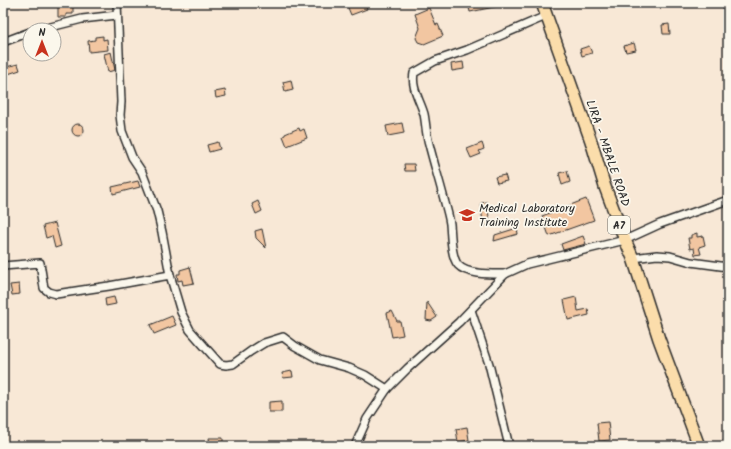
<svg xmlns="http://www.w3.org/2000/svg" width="731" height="449" font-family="Kalam,sans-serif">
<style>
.building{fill:#f2c6a1;stroke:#2b2b2b}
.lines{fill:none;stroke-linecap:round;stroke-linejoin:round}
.minor-casing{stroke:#2b2b2b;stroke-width:10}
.primary-casing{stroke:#2b2b2b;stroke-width:14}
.minor{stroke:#fbf7ec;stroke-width:7}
.primary{stroke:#fbddab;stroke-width:11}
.labels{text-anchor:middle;stroke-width:3.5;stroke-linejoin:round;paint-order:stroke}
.shield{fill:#fbf7ec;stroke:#696865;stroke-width:1}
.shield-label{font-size:11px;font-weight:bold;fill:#2b2b2b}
.street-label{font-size:12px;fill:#2b2b2b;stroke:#fbf7ec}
.poi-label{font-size:12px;fill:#2b2b2b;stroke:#fbf7ec;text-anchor:start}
</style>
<rect width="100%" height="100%" fill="#f8e8d6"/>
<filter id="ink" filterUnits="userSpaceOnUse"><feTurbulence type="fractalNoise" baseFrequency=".025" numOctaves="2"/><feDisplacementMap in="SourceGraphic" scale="8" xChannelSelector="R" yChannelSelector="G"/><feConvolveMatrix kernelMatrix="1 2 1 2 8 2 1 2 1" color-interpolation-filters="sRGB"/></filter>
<g filter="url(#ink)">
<g class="building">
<path d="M346,3H365L367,9L351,15Z"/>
<path d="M468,3H499V6L470,12Z"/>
<path d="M58,6H73V14H66V17H58Z"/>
<path d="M429,8L436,25L438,24L443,36L424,44L418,42L416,38L420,28L415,14Z"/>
<path d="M669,24L670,34H663L662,25Z"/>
<path d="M103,36V40L107,39L108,50L89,52L88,41L95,40V37Z"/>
<path d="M634,43L636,50L626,52L624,46Z"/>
<path d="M589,46L592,53L582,56L580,49Z"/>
<path d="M111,52L115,70L108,72L104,54Z"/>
<path d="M463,62L464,69L452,71L451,64Z"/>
<path d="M18,64L20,70L8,74L6,67Z"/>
<path d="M291,80L293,90L285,92L283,82Z"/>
<path d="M225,90L226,96L216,98L215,92Z"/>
<path d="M402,123L404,133L388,136L386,126Z"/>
<circle cx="78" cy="130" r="6"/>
<path d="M299,128L300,131L304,129L307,138L287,146L283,136L285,135V134Z"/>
<path d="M218,142L220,149L209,152L207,145Z"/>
<path d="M482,143L484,149L479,151L481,154L471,158L467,149Z"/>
<path d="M404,164H414L415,171H405Z"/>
<path d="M567,171L570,182L562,185L559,173Z"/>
<path d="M505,175L507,181L497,183L495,177Z"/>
<path d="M138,181L140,187L113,194L112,187Z"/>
<path d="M586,199L594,220L549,236L542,216Z"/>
<path d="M258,201L262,211L256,214L252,204Z"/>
<path d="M487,202L490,225L483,226L481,203Z"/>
<path d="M55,223L61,246L55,248L52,236L46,238L43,226Z"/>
<path d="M517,228L518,234L494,241L495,235Z"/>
<path d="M262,229L266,248L256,238L255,231Z"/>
<path d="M697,233V237L703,236L705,245L699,247L701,254L695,255L694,248L690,249L688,238H691V235Z"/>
<path d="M583,236L586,244L563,250L561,244Z"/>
<path d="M190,267L194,283L183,285L182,280L178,281L177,274H180V270Z"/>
<path d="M19,284L20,294L12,295L10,285Z"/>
<path d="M114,297L116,304L106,306L105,299Z"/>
<path d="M576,297L578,311L588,309L589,315L568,320L564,300Z"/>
<path d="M427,302L437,317L431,321L426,320Z"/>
<path d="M392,311L397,321H400L403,335L392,337L387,313Z"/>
<path d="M172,316L176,325L154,334L150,325Z"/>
<path d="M292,371L293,377L283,378L282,373Z"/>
<path d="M282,401V412H269V402Z"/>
<path d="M608,422L610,440L599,441L597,423Z"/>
<path d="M467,427L469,440L458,442L456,429Z"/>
<path d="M209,438H223V446H210Z"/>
</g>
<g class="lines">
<defs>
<g id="minor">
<path d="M117,3L121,102L120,115L122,131L132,157L142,172L157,211L162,232L170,275"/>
<path d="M39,30L82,19L117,15"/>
<path d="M3,42L30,32"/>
<path d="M633,258L657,255L670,256L691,262L728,267"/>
<path d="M3,266L40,263L44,288L49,292L56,294L109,286L170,275L181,312L190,330L220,364L226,365L233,364L251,351L264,343L283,337L295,346L320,360L349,368L365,375L387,389"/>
<path d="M505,274C492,274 467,275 458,265C451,257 451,235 450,224C449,217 447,210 445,203C440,183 434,164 429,144C426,134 426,124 424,114C420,100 411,88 414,73L435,61L467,50L546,16"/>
<path d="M471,310L489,364L509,446"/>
<path d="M355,446L367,419L387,389L408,368L459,322L505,274L527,264L625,240L660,224L728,200"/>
</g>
<path id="primary" d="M542,3L591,141L605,187L625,240L633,258L659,339L699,446"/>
</defs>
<use href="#minor" class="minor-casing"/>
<use href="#primary" class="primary-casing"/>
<use href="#minor" class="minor"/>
<use href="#primary" class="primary"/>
</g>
</g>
<defs>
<symbol id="school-bare" viewBox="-9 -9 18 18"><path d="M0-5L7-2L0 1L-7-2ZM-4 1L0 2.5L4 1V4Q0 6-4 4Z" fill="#c8321e" stroke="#fbf7ec" stroke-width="2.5" paint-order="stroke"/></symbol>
</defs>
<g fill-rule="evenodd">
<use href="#school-bare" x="456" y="204" width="22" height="22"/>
</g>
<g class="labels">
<rect class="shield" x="608" y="216" width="22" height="18" rx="3"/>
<g class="shield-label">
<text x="619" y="229">A7</text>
</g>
<g class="street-label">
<text transform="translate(608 153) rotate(71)" y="4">LIRA - MBALE ROAD</text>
</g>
<g class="poi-label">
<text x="479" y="212">Medical Laboratory<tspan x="479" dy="14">Training Institute</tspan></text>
</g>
</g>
<rect width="731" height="449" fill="none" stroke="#fbf7ec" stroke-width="16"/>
<rect x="8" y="8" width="715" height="433" fill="none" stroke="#2b2b2b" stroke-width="1.5" filter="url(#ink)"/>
<g transform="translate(42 42)"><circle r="19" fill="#fbf7ec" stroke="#a8a59f"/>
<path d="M0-3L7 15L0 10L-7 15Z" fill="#c8321e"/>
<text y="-6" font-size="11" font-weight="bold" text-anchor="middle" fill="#2b2b2b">N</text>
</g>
</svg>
